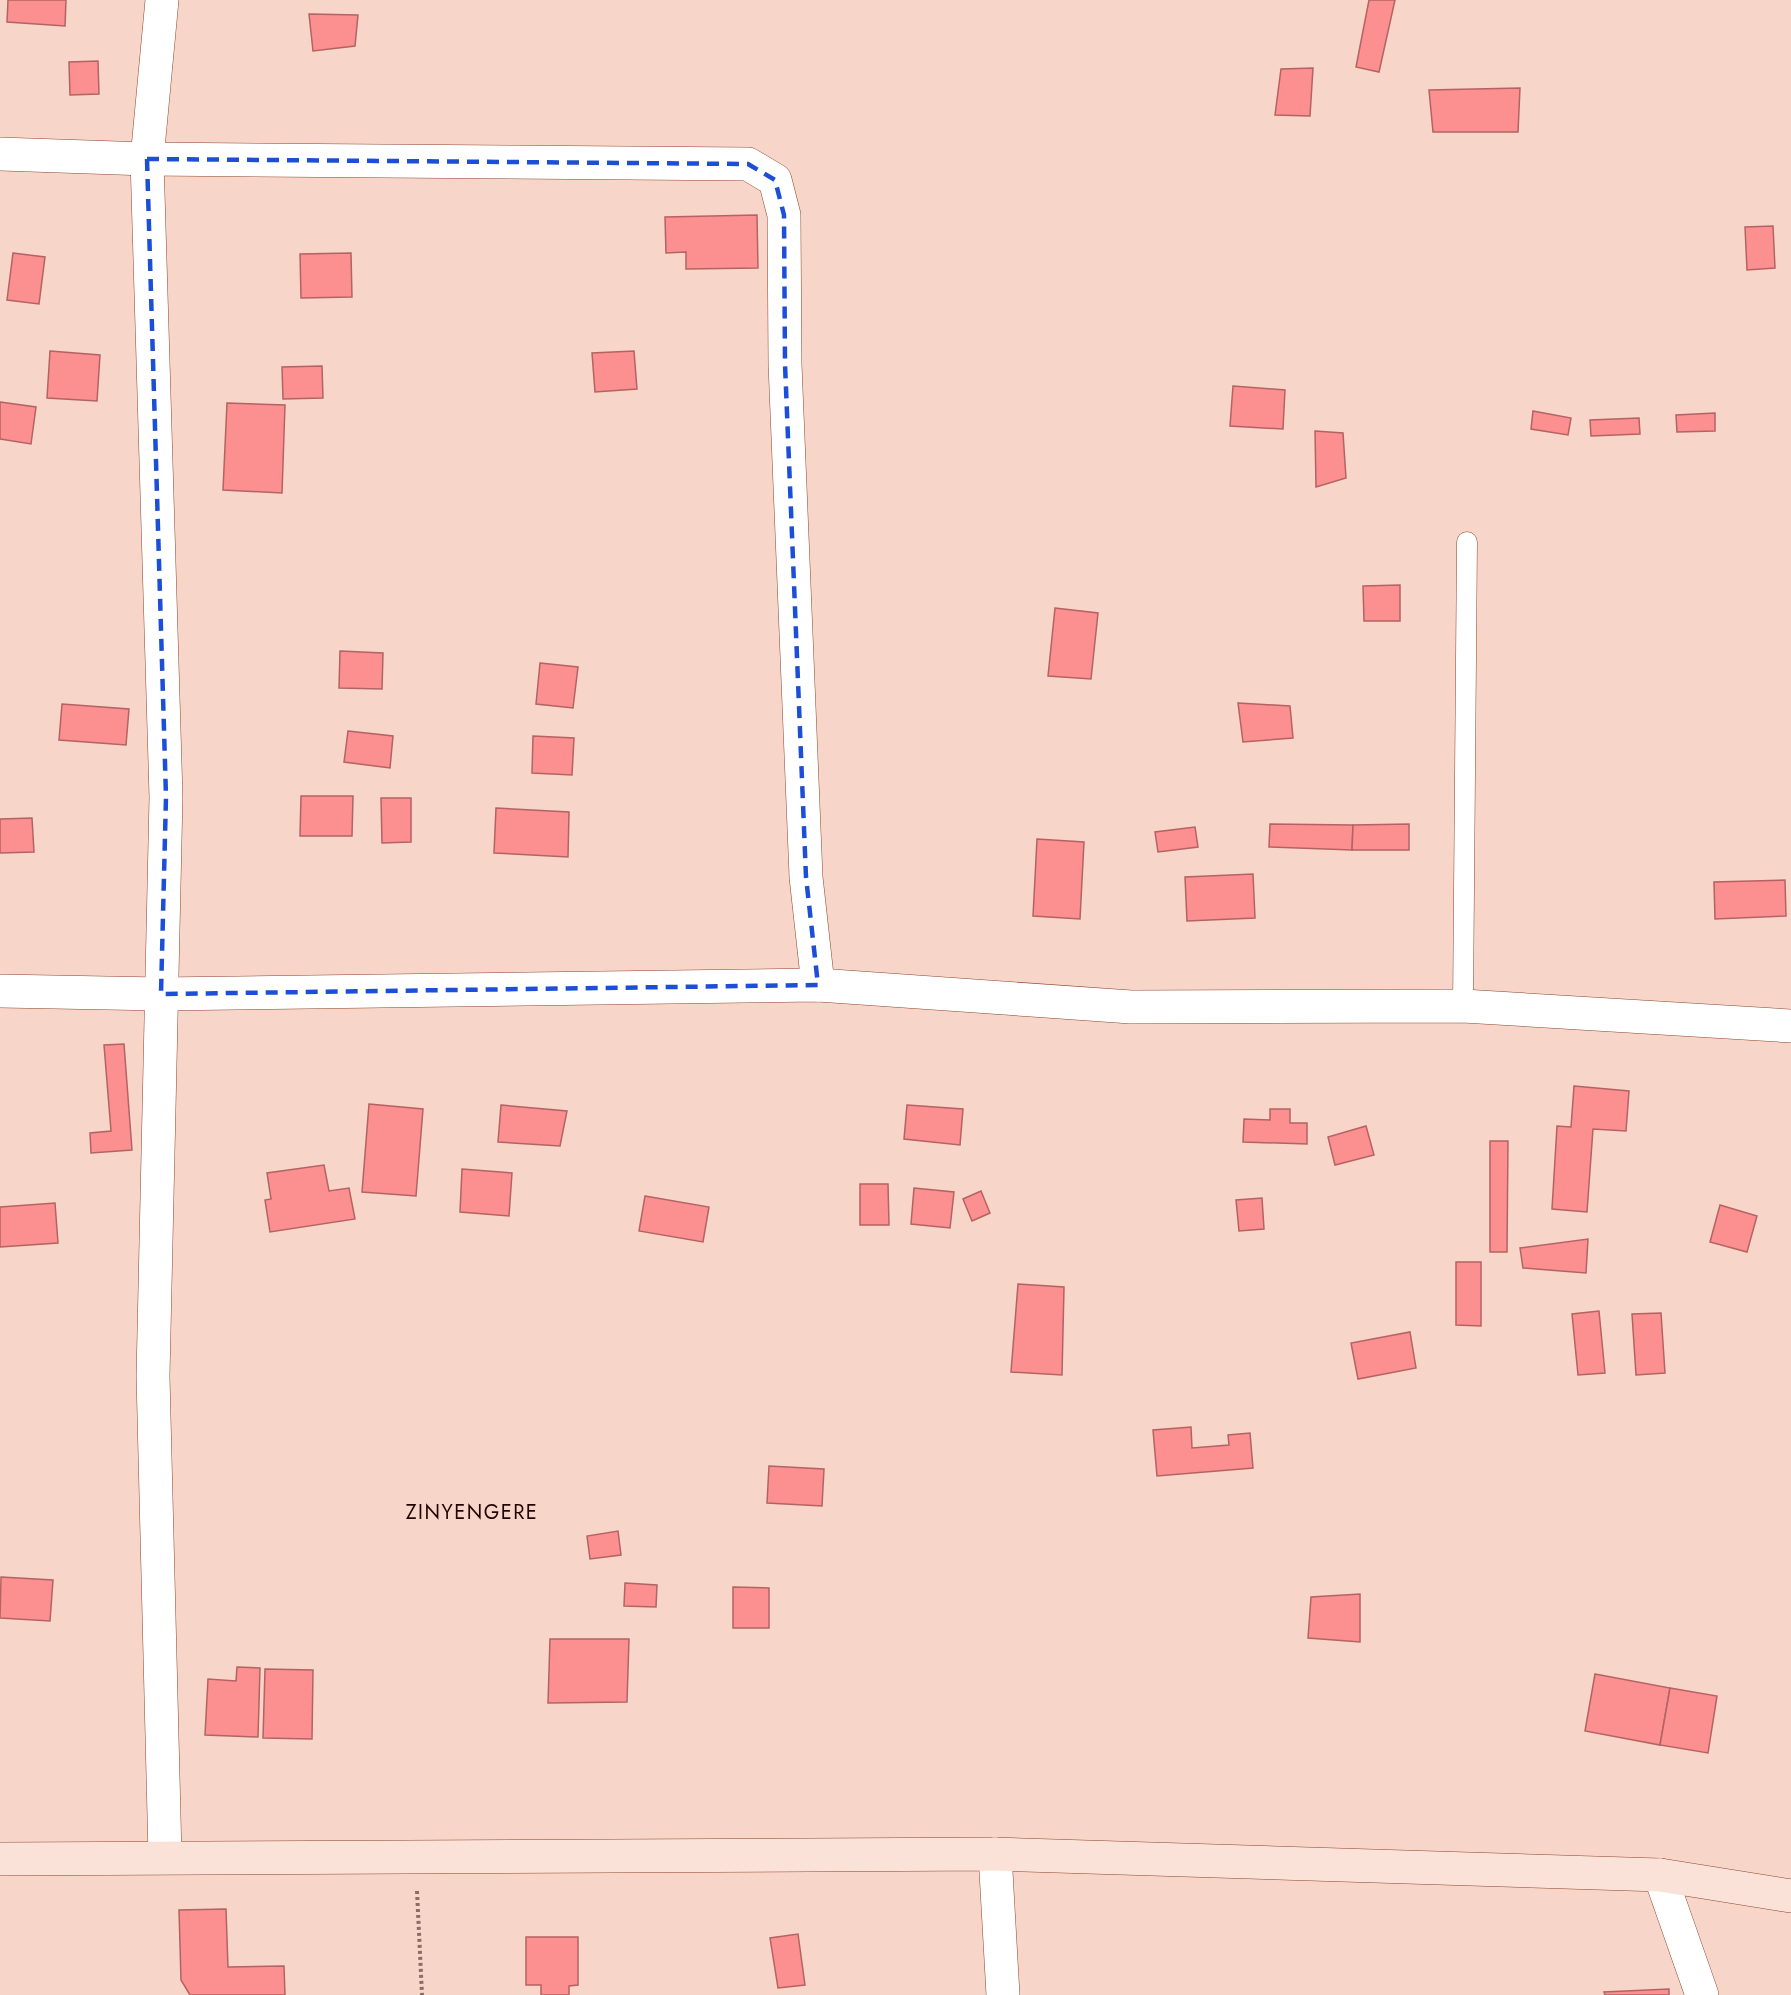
<svg xmlns="http://www.w3.org/2000/svg" width="1791" height="1995" font-family="Jost,sans-serif">
<style>
.building{fill:#fc8f90;stroke:#b46363;stroke-width:1.5}
.lines{fill:none;stroke-linecap:round;stroke-linejoin:round}
.lane-casing{stroke:#8e462c;stroke-width:21}
.street-casing{stroke:#8e462c;stroke-width:34}
.secondary-casing{stroke:#8e462c;stroke-width:34}
.path{stroke:#8c6d65;stroke-width:4;stroke-dasharray:3 3;stroke-linecap:butt}
.lane{stroke:#fff;stroke-width:20}
.street{stroke:#fff;stroke-width:33}
.secondary{stroke:#fbe2d9;stroke-width:33}
.marked{fill:none;stroke:#1d4ed8;stroke-width:4.5;stroke-dasharray:12 8;stroke-linejoin:round}
.labels{text-anchor:middle;stroke-width:4.5;stroke-linejoin:round;paint-order:stroke}
.neighbourhood-label{font-size:20px;letter-spacing:1.5px;fill:#200500;stroke:#f7d5c9}
</style>
<rect width="100%" height="100%" fill="#f7d5c9"/>
<g class="building">
<path d="M8,0H66L65,26L7,22Z"/>
<path d="M1369,0H1395L1379,72L1356,67Z"/>
<path d="M309,14L358,15L355,46L313,51Z"/>
<path d="M98,61L99,94L70,95L69,62Z"/>
<path d="M1313,68L1310,116L1275,115L1281,69Z"/>
<path d="M1520,88L1518,132H1433L1429,90Z"/>
<path d="M757,215L758,268L686,269V252L666,253L665,217Z"/>
<path d="M1773,226L1775,268L1747,270L1745,227Z"/>
<path d="M13,253L45,257L39,304L7,300Z"/>
<path d="M351,253L352,297L301,298L300,254Z"/>
<path d="M50,351L100,355L97,401L47,398Z"/>
<path d="M634,351L637,389L595,392L592,353Z"/>
<path d="M322,366L323,398L283,399L282,367Z"/>
<path d="M1233,386L1285,390L1283,429L1230,426Z"/>
<path d="M0,402L36,407L31,444L0,439Z"/>
<path d="M227,403L285,405L282,493L223,490Z"/>
<path d="M1533,411L1571,418L1568,435L1531,429Z"/>
<path d="M1715,413V431L1677,432L1676,415Z"/>
<path d="M1639,418L1640,434L1591,436L1590,420Z"/>
<path d="M1315,431L1343,433L1346,478L1316,487Z"/>
<path d="M1400,585V621H1364L1363,586Z"/>
<path d="M1055,608L1098,613L1091,679L1048,676Z"/>
<path d="M340,651L383,653L382,689L339,688Z"/>
<path d="M540,663L578,667L573,708L536,704Z"/>
<path d="M1238,703L1290,706L1293,738L1243,742Z"/>
<path d="M62,704L129,709L126,745L59,740Z"/>
<path d="M348,731L393,736L390,768L344,762Z"/>
<path d="M533,736L574,738L572,775L532,773Z"/>
<path d="M301,796H353L352,836H300Z"/>
<path d="M381,798H411V842L382,843Z"/>
<path d="M496,808L569,812L568,857L494,853Z"/>
<path d="M32,818L34,852L0,853V819Z"/>
<path d="M1270,824L1353,825L1352,850L1269,847Z"/>
<path d="M1409,824V850H1352L1353,825Z"/>
<path d="M1195,827L1198,847L1158,852L1155,832Z"/>
<path d="M1037,839L1084,842L1080,919L1033,916Z"/>
<path d="M1253,874L1255,918L1187,921L1185,877Z"/>
<path d="M1785,880L1786,916L1715,919L1714,882Z"/>
<path d="M124,1044L132,1150L91,1153L90,1133L111,1131L104,1045Z"/>
<path d="M1574,1086L1629,1091L1626,1131L1593,1129L1587,1212L1552,1209L1557,1126L1571,1127Z"/>
<path d="M369,1104L423,1109L416,1196L362,1192Z"/>
<path d="M501,1105L567,1111L560,1146L498,1142Z"/>
<path d="M907,1105L963,1109L960,1145L904,1139Z"/>
<path d="M1270,1109H1290V1123H1307V1144L1243,1142L1244,1119L1270,1120Z"/>
<path d="M1366,1126L1374,1155L1335,1165L1328,1137Z"/>
<path d="M1490,1141H1508L1507,1252H1490Z"/>
<path d="M324,1165L329,1191L349,1188L355,1219L270,1232L265,1200L271,1199L267,1173Z"/>
<path d="M462,1169L512,1173L509,1216L460,1212Z"/>
<path d="M860,1184H888L889,1225H860Z"/>
<path d="M914,1188L954,1192L950,1228L911,1224Z"/>
<path d="M981,1191L990,1213L972,1221L963,1199Z"/>
<path d="M645,1196L709,1207L703,1242L639,1231Z"/>
<path d="M1262,1198L1264,1229L1239,1231L1236,1200Z"/>
<path d="M55,1203L58,1243L0,1247V1207Z"/>
<path d="M1720,1205L1757,1216L1747,1252L1710,1242Z"/>
<path d="M1588,1239L1586,1273L1523,1268L1520,1248Z"/>
<path d="M1456,1262H1481V1326L1456,1325Z"/>
<path d="M1018,1284L1064,1287L1062,1375L1011,1372Z"/>
<path d="M1599,1311L1605,1373L1578,1375L1572,1314Z"/>
<path d="M1661,1313L1665,1373L1636,1375L1632,1314Z"/>
<path d="M1410,1332L1416,1368L1358,1379L1351,1343Z"/>
<path d="M1191,1427L1192,1448L1229,1445L1228,1435L1250,1433L1253,1468L1157,1476L1153,1430Z"/>
<path d="M769,1466L824,1469L822,1506L767,1503Z"/>
<path d="M618,1531L621,1555L590,1559L587,1536Z"/>
<path d="M1,1577L53,1580L50,1621L0,1618Z"/>
<path d="M625,1583L657,1585L656,1607L624,1606Z"/>
<path d="M733,1587L769,1588V1628H733Z"/>
<path d="M1360,1594V1642L1308,1638L1311,1597Z"/>
<path d="M550,1639H629L627,1702L548,1703Z"/>
<path d="M237,1667L260,1668L258,1737L205,1735L208,1679L236,1681Z"/>
<path d="M265,1669L313,1670L312,1739L263,1738Z"/>
<path d="M1595,1674L1670,1688L1660,1745L1585,1731Z"/>
<path d="M1670,1688L1717,1696L1708,1753L1660,1745Z"/>
<path d="M226,1909L228,1967L284,1966L285,1995H190L181,1980L179,1910Z"/>
<path d="M798,1934L805,1985L778,1988L770,1938Z"/>
<path d="M526,1937H578V1985L569,1986V1995H541V1985H526Z"/>
<path d="M1669,1989V1995H1605L1604,1992Z"/>
</g>
<g class="lines">
<defs>
<path id="lane" d="M1463,1006L1467,542"/>
<g id="street">
<path d="M162,0L147,159L166,797L153,1376L165,1856"/>
<path d="M0,154L147,159L748,164L775,180L784,215L785,364L806,877L818,985"/>
<path d="M0,991L161,994L818,985L1131,1007L1463,1006L1791,1026"/>
<path d="M995,1854L1003,1995"/>
<path d="M1660,1875L1702,1995"/>
</g>
<path id="secondary" d="M0,1859L995,1854L1660,1875L1791,1896"/>
</defs>
<use href="#lane" class="lane-casing"/>
<use href="#street" class="street-casing"/>
<use href="#secondary" class="secondary-casing"/>
<path class="path" d="M417,1891L422,1995"/>
<use href="#lane" class="lane"/>
<use href="#street" class="street"/>
<use href="#secondary" class="secondary"/>
</g>
<path class="marked" d="M147,159L748,164L775,180L784,215L785,364L806,877L818,985L161,994L166,797Z"/>
<g class="labels">
<g class="neighbourhood-label">
<text x="472" y="1519">ZINYENGERE</text>
</g>
</g>
</svg>
